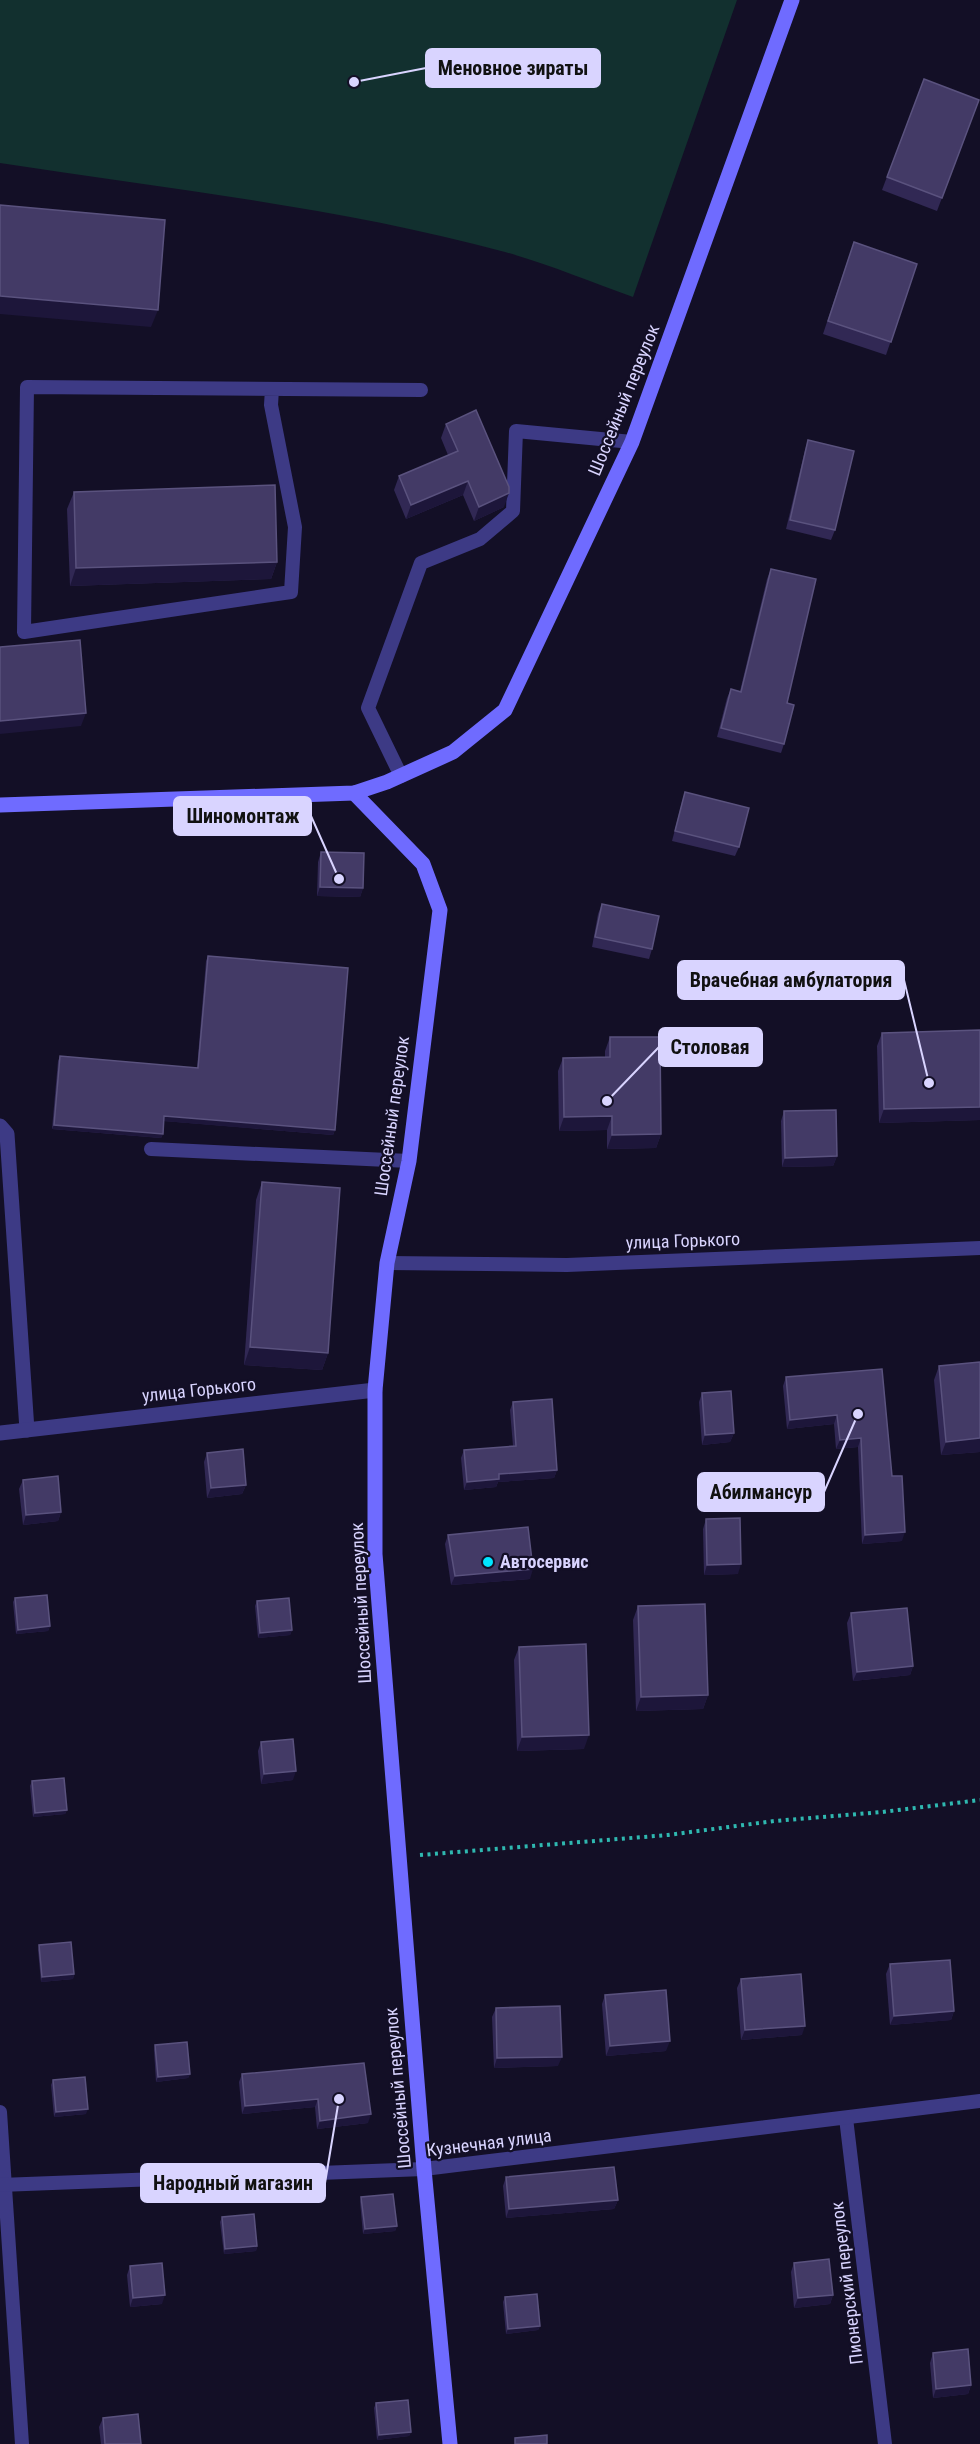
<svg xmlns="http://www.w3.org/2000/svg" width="980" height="2444" font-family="'Roboto Condensed',sans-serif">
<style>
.green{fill:#12302f}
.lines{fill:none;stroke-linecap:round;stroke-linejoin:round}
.path{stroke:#2fb8b0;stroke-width:4;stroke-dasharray:3 4.5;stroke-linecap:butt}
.service{stroke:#3d3a85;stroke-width:14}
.minor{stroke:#3d3a85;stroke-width:15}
.secondary{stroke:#6f6bff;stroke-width:15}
.wall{fill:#312854}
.shaded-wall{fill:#1d163a}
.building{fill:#433a66;stroke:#5a527e;stroke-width:1.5}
.poi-dot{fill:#00e5ff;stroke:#130f26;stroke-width:2}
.labels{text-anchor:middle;stroke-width:4.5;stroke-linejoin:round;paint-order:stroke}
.street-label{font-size:18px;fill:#d9d4ff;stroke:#130f26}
.poi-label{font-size:18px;font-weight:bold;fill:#d9d4ff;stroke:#130f26;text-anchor:start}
.leader{fill:none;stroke:#d9d4ff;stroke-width:2}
.callout-dot{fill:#d9d4ff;stroke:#130f26;stroke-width:2}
.callout{fill:#d9d4ff;stroke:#d9d4ff;stroke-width:2}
.callout-label{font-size:20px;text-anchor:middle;font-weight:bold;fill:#111}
</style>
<rect width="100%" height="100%" fill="#130f26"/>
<path class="green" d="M0,0H737L633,297C591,282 548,264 505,252C340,207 168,189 0,163Z"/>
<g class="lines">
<path class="path" d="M420,1855L668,1835L774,1821L882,1812L980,1800"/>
<g class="service">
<path d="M272,389L271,405L295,527L291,592L24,632L27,387L421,390"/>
<path d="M401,776L368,708L421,563L480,539L513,511L516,431L632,442"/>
<path d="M151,1149L409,1161"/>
<path d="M387,1263L567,1265L980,1248"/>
<path d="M0,2112L22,2444"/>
<path d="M846,2118L885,2444"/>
<path d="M0,2185L424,2169L980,2101"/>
</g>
<g class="minor">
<path d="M0,1126L7,1134L27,1430"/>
<path d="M0,1433L375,1390"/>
</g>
<g class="secondary">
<path d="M354,793L423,864L440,910L409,1161L387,1263L375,1390V1554L424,2169L450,2444"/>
<path d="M0,805L354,793L387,782L453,752L505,710L632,442L792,0"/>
</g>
</g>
<g class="wall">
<path d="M924,79L979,100L937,211L882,190Z"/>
<path d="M849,256L917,264L886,355L823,334Z"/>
<path d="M446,424L504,507L474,521L463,495L406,519L394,490L399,476L448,455L441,438Z"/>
<path d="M808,440L835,530L831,540L786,529L805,450Z"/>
<path d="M74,492L277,562L271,579L70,586L67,509Z"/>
<path d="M771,569L787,703L784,744L781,753L717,737L727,698L731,689L740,691L767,579Z"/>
<path d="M685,792L739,847L735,856L672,841L682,802Z"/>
<path d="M321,852L363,888L360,897L317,896L318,862Z"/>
<path d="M602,904L652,949L649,959L592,947L598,914Z"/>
<path d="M208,956L335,1130L333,1135L164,1121L163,1134L161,1138L52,1129L58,1061L60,1056L197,1068L206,961Z"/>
<path d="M980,1030V1120L879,1123L877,1046L882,1033Z"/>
<path d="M610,1037L661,1134L656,1148L607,1149V1130L559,1131L558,1071L563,1058L605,1057V1051Z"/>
<path d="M784,1111L837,1156L833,1166L782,1167L781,1121Z"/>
<path d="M262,1182L328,1353L322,1370L244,1365L256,1200Z"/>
<path d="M980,1362V1452L941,1455L934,1380L939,1366Z"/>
<path d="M882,1369L892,1476L902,1541L862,1544L858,1447L836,1449L834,1424L787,1429L783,1386L786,1377Z"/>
<path d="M702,1393L734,1433L730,1442L702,1445L699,1402Z"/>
<path d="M513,1402L557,1470L554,1478L498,1482L496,1487L464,1490L461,1458L464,1450L513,1446L510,1410Z"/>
<path d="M207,1453L246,1485L242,1494L207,1498L204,1462Z"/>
<path d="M23,1480L61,1512L58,1521L23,1525L19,1489Z"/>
<path d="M706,1519L738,1574L704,1575L703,1529Z"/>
<path d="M448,1535L530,1579L451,1585L445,1544Z"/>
<path d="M15,1598L50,1626L48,1631L16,1634L13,1602Z"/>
<path d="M257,1601L292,1630L290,1635L258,1638L255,1606Z"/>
<path d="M638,1606L708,1695L703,1709L636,1711L633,1620Z"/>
<path d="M851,1613L913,1666L910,1675L853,1681L847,1623Z"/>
<path d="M519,1647L584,1749L517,1751L514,1660Z"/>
<path d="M261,1742L293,1780L261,1784L258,1751Z"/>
<path d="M32,1781L67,1810L65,1814L33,1817L30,1786Z"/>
<path d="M39,1945L74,1974L73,1979L41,1982L38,1950Z"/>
<path d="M890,1964L954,2011L951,2020L890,2025L886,1974Z"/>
<path d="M741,1979L802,2035L741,2040L737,1988Z"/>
<path d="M605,1995L666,2051L606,2056L602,2004Z"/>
<path d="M496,2008L558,2066L494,2068L492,2017Z"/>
<path d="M155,2045L190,2074L188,2078L156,2082L154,2050Z"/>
<path d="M364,2063L368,2123L317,2129L315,2107L242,2114L239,2082L242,2074Z"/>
<path d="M53,2080L86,2114L54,2117L51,2085Z"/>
<path d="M506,2177L618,2200L614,2209L506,2218L503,2186Z"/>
<path d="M361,2197L397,2226L395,2231L363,2234L360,2202Z"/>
<path d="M222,2217L257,2246L256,2251L224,2254L220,2222Z"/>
<path d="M794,2263L833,2295L830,2304L794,2308L791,2272Z"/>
<path d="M130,2266L162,2304L130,2307L127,2275Z"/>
<path d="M505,2297L540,2326L538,2330L506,2334L503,2302Z"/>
<path d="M933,2353L971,2385L968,2394L933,2398L930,2363Z"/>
<path d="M376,2403L411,2432L409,2436L377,2440L374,2408Z"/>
<path d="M103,2418L141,2444H101L99,2427Z"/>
</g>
<g class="shaded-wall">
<path d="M0,296L158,310L151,327L0,314Z"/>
<path d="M468,481L463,495L406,519L411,505Z"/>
<path d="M509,493L504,507L474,521L479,507Z"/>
<path d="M277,562L271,579L70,586L76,568Z"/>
<path d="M86,713L81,726L0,734V721Z"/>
<path d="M320,887L363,888L360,897L317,896Z"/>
<path d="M980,1107V1120L879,1123L884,1109Z"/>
<path d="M164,1116L335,1130L333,1135L163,1121Z"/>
<path d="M612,1116L607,1130L559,1131L564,1117Z"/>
<path d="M54,1125L163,1134L161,1138L52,1129Z"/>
<path d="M661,1134L656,1148L607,1149L612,1135Z"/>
<path d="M837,1156L833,1166L782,1167L785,1158Z"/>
<path d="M250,1347L328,1353L322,1370L244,1365Z"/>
<path d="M837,1415L834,1424L787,1429L790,1420Z"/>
<path d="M734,1433L730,1442L702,1445L705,1435Z"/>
<path d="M861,1438L858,1447L836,1449L840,1440Z"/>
<path d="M980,1438V1452L941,1455L946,1442Z"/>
<path d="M557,1470L554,1478L498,1482L496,1487L464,1490L467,1482L499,1474Z"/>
<path d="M246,1485L242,1494L207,1498L211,1488Z"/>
<path d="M61,1512L58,1521L23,1525L26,1515Z"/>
<path d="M905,1532L902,1541L862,1544L865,1535Z"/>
<path d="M741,1564L738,1574L704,1575L707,1565Z"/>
<path d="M533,1569L530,1579L451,1585L455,1576Z"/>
<path d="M50,1626L48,1631L16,1634L18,1630Z"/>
<path d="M292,1630L290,1635L258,1638L260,1633Z"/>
<path d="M913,1666L910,1675L853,1681L857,1672Z"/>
<path d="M708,1695L703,1709L636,1711L641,1697Z"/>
<path d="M589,1735L584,1749L517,1751L522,1737Z"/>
<path d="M296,1771L293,1780L261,1784L264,1774Z"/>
<path d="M67,1810L65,1814L33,1817L35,1813Z"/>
<path d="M74,1974L73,1979L41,1982L42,1977Z"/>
<path d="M954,2011L951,2020L890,2025L894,2016Z"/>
<path d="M805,2026L802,2035L741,2040L745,2030Z"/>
<path d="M670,2041L666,2051L606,2056L610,2046Z"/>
<path d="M562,2057L558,2066L494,2068L497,2058Z"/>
<path d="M190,2074L188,2078L156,2082L158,2077Z"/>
<path d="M318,2099L315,2107L242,2114L245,2106Z"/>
<path d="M88,2109L86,2114L54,2117L56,2112Z"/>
<path d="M371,2114L368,2123L317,2129L320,2121Z"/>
<path d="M618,2200L614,2209L506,2218L509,2209Z"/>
<path d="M397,2226L395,2231L363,2234L365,2229Z"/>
<path d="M257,2246L256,2251L224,2254L225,2249Z"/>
<path d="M165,2295L162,2304L130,2307L133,2298Z"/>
<path d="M833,2295L830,2304L794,2308L798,2298Z"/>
<path d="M540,2326L538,2330L506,2334L508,2329Z"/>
<path d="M971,2385L968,2394L933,2398L936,2389Z"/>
<path d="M411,2432L409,2436L377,2440L379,2435Z"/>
</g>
<g class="building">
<path d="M924,79L979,100L942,198L887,177Z"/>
<path d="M0,205L165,220L158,310L0,296Z"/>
<path d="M854,242L917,264L891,342L828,321Z"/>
<path d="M476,410L509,487V493L479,507L468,481L411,505L399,476L458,451L446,424Z"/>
<path d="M808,440L854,451L835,530L790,520Z"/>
<path d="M275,485L277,562L76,568L74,492Z"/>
<path d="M771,569L816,579L787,703L794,705L784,744L721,728L731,689L741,692Z"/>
<path d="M80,640L86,713L0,721V647Z"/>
<path d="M685,792L749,808L739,847L675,831Z"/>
<path d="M321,852L364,853L363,888L320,887Z"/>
<path d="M602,904L659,916L652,949L595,937Z"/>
<path d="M208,956L348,968L335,1130L164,1116L163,1134L54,1125L60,1056L198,1068Z"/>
<path d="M980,1030V1107L884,1109L882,1033Z"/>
<path d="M610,1037H660L661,1134L612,1135V1116L564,1117L563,1058L610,1057Z"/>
<path d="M836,1110L837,1156L785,1158L784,1111Z"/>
<path d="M262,1182L340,1188L328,1353L250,1347Z"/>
<path d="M980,1362V1438L946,1442L939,1366Z"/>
<path d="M882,1369L892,1476H902L905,1532L865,1535L861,1438L840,1440L837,1415L790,1420L786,1377Z"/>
<path d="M731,1391L734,1433L705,1435L702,1393Z"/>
<path d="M552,1399L557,1470L499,1474V1479L467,1482L464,1450L516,1446L513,1402Z"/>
<path d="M243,1449L246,1485L211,1488L207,1453Z"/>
<path d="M58,1476L61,1512L26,1515L23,1480Z"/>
<path d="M740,1518L741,1564L707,1565L706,1519Z"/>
<path d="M528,1527L533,1569L455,1576L448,1535Z"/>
<path d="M47,1595L50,1626L18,1630L15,1598Z"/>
<path d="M289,1598L292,1630L260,1633L257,1601Z"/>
<path d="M705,1604L708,1695L641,1697L638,1606Z"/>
<path d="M907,1608L913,1666L857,1672L851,1613Z"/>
<path d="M586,1644L589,1735L522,1737L519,1647Z"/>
<path d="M293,1739L296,1771L264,1774L261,1742Z"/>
<path d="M64,1778L67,1810L35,1813L32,1781Z"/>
<path d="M71,1942L74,1974L42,1977L39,1945Z"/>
<path d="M950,1960L954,2011L894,2016L890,1964Z"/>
<path d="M801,1974L805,2026L745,2030L741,1979Z"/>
<path d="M666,1990L670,2041L610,2046L605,1995Z"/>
<path d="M560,2006L562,2057L497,2058L496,2008Z"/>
<path d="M187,2042L190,2074L158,2077L155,2045Z"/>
<path d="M364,2063L371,2114L320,2121L318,2099L245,2106L242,2074Z"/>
<path d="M85,2077L88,2109L56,2112L53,2080Z"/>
<path d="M614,2167L618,2200L509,2209L506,2177Z"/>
<path d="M393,2194L397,2226L365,2229L361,2197Z"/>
<path d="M254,2214L257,2246L225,2249L222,2217Z"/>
<path d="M829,2259L833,2295L798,2298L794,2263Z"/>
<path d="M162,2263L165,2295L133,2298L130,2266Z"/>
<path d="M537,2294L540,2326L508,2329L505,2297Z"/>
<path d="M968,2349L971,2385L936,2389L933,2353Z"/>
<path d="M408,2400L411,2432L379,2435L376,2403Z"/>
<path d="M138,2414L141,2444H105L103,2418Z"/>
<path d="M547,2435V2444H515V2438Z"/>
</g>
<circle class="poi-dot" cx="488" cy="1562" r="6"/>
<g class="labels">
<g class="street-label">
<text transform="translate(624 400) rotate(-68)" y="6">Шоссейный переулок</text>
<text transform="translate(392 1116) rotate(-82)" y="6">Шоссейный переулок</text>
<text transform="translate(683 1241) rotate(-2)" y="6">улица Горького</text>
<text transform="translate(199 1390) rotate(-6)" y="6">улица Горького</text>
<text transform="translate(361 1603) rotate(-93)" y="6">Шоссейный переулок</text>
<text transform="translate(398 2088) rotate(-95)" y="6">Шоссейный переулок</text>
<text transform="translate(489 2143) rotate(-7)" y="6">Кузнечная улица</text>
<text transform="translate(847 2283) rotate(-97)" y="6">Пионерский переулок</text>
</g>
<g class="poi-label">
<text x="500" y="1568">Автосервис</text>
</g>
</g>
<path class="leader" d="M354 82L426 68M339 879L311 816M929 1083L904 980M607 1101L659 1047M858 1414L824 1492M339 2099L325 2183"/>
<g class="callout-dot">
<circle cx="354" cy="82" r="6"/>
<circle cx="339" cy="879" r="6"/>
<circle cx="929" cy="1083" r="6"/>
<circle cx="607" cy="1101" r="6"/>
<circle cx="858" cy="1414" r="6"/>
<circle cx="339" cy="2099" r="6"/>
</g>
<g class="callout">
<rect x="426" y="49" width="174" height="38" rx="6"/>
<rect x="174" y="797" width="137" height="38" rx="6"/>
<rect x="678" y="961" width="226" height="38" rx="6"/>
<rect x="659" y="1028" width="103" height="38" rx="6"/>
<rect x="698" y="1473" width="126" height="38" rx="6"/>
<rect x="141" y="2164" width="184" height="38" rx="6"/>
</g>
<g class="callout-label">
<text x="513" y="75">Меновное зираты</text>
<text x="243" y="823">Шиномонтаж</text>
<text x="791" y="987">Врачебная амбулатория</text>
<text x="710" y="1054">Столовая</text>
<text x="761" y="1499">Абилмансур</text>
<text x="233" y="2190">Народный магазин</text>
</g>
</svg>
